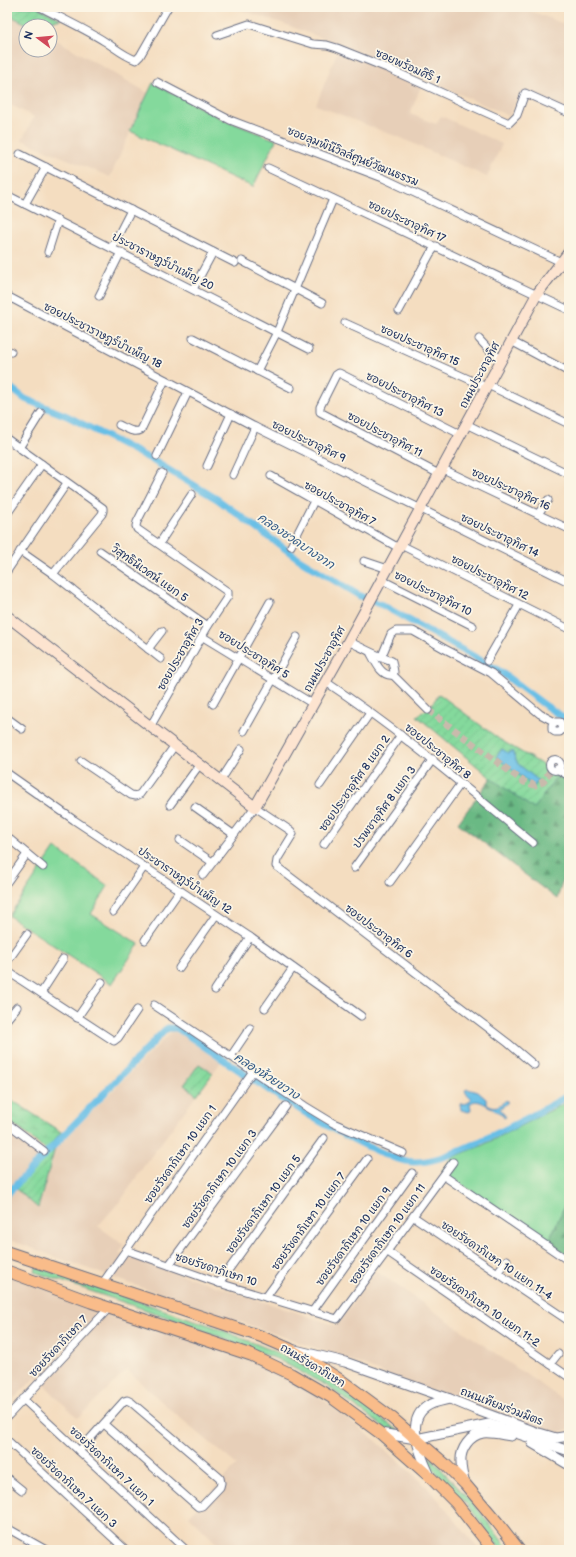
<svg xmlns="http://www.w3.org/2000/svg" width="576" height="1557" font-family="'Balsamiq Sans','Playpen Sans Thai',sans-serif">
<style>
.built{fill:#e7cfb8}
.grass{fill:#84d99c;stroke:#50847d}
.forest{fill:url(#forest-firs);stroke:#437471}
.wetland{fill:url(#wetland-marsh);stroke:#50847d}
.garden{fill:url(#garden-furrows);stroke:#50847d}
.water{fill:#69bfe6;stroke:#4277a2}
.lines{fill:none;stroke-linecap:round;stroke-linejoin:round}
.canal{stroke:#69bfe6;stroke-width:7}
.minor-tunnel{stroke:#c9baac;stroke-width:7;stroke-dasharray:7 3.5;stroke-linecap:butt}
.minor-casing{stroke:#676c80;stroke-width:9}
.tertiary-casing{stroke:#676c80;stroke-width:11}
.secondary-casing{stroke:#676c80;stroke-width:12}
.primary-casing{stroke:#676c80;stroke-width:13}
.minor{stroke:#fff;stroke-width:7}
.tertiary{stroke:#fff;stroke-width:9}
.secondary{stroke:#fde4d0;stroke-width:10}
.primary{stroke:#f9bc8a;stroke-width:11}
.labels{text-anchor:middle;stroke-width:3.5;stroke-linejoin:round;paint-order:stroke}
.street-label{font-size:11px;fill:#1b2f5e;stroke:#fcf5e5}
.water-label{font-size:12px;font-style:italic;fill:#325a87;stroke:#fcf5e5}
</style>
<defs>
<pattern id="forest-firs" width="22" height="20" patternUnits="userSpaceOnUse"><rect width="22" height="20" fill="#6bb984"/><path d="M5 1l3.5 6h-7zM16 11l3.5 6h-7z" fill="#57976f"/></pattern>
<pattern id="wetland-marsh" width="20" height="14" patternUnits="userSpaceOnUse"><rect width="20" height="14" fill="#84d99c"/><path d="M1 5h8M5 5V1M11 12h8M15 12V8" fill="none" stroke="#71bb89"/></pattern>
<pattern id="garden-furrows" width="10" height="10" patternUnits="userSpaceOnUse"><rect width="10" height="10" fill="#84d99c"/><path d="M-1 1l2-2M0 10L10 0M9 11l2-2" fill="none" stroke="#71bb89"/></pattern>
</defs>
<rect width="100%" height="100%" fill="#fcf5e5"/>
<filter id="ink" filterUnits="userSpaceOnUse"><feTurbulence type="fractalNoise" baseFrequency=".025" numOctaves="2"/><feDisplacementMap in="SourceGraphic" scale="8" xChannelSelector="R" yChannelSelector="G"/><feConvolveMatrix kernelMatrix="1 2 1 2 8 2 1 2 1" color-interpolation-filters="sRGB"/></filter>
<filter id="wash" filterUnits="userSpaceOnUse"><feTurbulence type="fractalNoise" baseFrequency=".012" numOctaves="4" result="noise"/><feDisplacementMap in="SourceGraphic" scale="16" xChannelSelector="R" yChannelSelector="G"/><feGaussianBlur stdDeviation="0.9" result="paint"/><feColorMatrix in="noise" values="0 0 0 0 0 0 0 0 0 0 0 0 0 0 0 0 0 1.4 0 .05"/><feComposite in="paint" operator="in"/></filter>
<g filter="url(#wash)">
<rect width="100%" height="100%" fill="#f4ddc0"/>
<g class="built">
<path d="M231,7H521L569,26V118L519,96L509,116L392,64L279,22Z"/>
<path d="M7,14L31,26H26V50H50V36L148,93L110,177L22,140L34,117L7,103Z"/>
<path d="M338,50L421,86L410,114L436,124L441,116L502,144L487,177L399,137L387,133L316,105Z"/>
<path d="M173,1030L221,1062L144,1166L122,1199L98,1226L124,1245L119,1254L337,1326L376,1271L569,1404V1429L560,1432L540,1429L410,1383L339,1356L97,1272L7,1239V1119L51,1153Z"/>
<path d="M7,1276L220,1348L291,1378L314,1393L375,1440L426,1486L447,1510L479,1550H223L189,1516L237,1465L172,1411L127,1370L78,1418L36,1377L7,1405Z"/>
</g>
<g class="grass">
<path d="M153,83L222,119L276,140L253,187L130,131Z"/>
<path d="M55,848L108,886L91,914L139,944L112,984L9,916Z"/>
<path d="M569,1101V1196L548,1243L442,1171L453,1157L481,1146Z"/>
<path d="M36,1267L212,1326L271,1350L296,1361L322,1376L399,1431L397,1432L389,1431L327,1386L277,1359L187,1324L35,1272Z"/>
<path d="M425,1454L433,1460L480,1512L509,1550H501C489,1534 477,1516 464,1501C450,1486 432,1473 425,1454Z"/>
</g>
<g class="forest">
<path d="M557,775L569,782V859L557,899L458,823L491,778L534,809Z"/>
<path d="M569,1196V1256L548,1243Z"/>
</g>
<path class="wetland" d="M7,1097L61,1132L46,1150L7,1119Z"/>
<g class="garden">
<path d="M7,7H37L61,19L31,26L7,14Z"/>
<path d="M439,694L499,739L543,765L557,775L534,809L491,778L417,716L430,707Z"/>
<path d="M199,1064L213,1073L197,1095L184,1085Z"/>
<path d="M55,1148L38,1208L16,1189Z"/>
</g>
<g class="water">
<path d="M502,749L508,753L512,751L518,764L538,780L534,787L496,757Z"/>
<path d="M468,1089L478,1092L486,1099V1103C494,1109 499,1107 506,1100L508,1102L500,1109L506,1117L504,1118L502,1114C493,1111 478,1095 470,1104L471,1109L469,1112L461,1110L460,1104L468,1103L471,1099L466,1093L465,1090Z"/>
</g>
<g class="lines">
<g class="canal">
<path d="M7,385L25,399L67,416L152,460L217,499L299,559L360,596L382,605L498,670L546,706L569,721"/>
<path d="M7,1194L165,1030L168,1028H177C240,1070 300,1115 369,1147C384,1153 399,1162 415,1162C438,1162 460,1150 481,1141C511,1127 540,1112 569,1095"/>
</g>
</g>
</g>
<g filter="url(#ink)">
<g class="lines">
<path class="minor-tunnel" d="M428,710L524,782L535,785L543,782L550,771"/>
<defs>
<g id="minor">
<path d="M40,7C61,18 83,28 104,41C114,47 124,56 136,60L140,56L168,7"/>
<path d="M217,35L249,24L313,44L327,45L337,48L387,68L509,123L517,115L525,93L569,113"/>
<path d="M157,82L230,120L383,178L561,262"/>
<path d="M20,154L235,263"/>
<path d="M268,168L569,310"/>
<path d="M7,195L309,349"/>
<path d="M25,204L46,167"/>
<path d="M112,247L131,210"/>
<path d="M48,252L58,220"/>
<path d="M242,261L322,303"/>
<path d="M193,289L213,252"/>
<path d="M7,296L255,427L569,582"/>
<path d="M99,296L121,252"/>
<path d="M399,311L430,254L436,246"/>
<path d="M345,323L486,387"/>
<path d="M193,338L291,388"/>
<path d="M479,339L490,351L501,359"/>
<path d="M511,341L569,372"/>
<path d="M7,350L11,352"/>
<path d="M257,371L277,332L333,199"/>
<path d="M488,385L569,424"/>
<path d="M466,424L569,474"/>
<path d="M119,425C126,428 134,434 141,430L165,380"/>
<path d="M7,439L103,508V511L102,514L53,574"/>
<path d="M19,448L41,413"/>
<path d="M157,456L188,392"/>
<path d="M207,466L231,414"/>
<path d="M443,469L569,529"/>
<path d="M439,474L320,412V407L336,375L339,373L460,434"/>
<path d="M233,475L255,427"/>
<path d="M271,476L399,548"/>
<path d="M7,514L42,464"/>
<path d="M538,514L548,500"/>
<path d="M159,544L192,494"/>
<path d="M401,545L569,629"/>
<path d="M291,546L314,501"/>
<path d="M20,551L53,574L161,659"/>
<path d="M100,551L208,626"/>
<path d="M364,561L388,569"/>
<path d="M7,571L67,483"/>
<path d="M382,580L473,626"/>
<path d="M203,637L313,704"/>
<path d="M348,641C363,648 377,656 392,661L394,672L393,675C381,677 375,661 370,652"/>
<path d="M148,649L162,631"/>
<path d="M381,658L391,634L396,631H413L445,649L491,673L540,714L555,722H560L563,728L560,732H555L552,730V725L555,722"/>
<path d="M487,661L519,605"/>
<path d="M393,675L428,710"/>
<path d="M326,682C399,730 465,787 533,843"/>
<path d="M213,704L270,602"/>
<path d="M7,718L22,729"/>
<path d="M150,727L208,626L228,596V592L137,529L136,526L137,522L162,473"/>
<path d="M244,731L297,637"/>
<circle cx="555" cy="765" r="5.5"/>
<path d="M81,761L131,795L136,796L140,794L175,745"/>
<path d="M557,769L569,776"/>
<path d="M7,773L74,820L250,937L361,1016"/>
<path d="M221,780L241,749"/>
<path d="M320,785L370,713"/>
<path d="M170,805L200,764"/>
<path d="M195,807L233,834"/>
<path d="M7,837L43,867"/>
<path d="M180,840L212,862"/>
<path d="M324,844L401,735"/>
<path d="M354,868L433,759"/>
<path d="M203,875L255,807L291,831L293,834L277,860L276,866L508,1043L534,1065"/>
<path d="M7,882L27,854"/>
<path d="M390,882L461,783"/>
<path d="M113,912L144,867"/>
<path d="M145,940L180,890"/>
<path d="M7,962L27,934"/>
<path d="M179,968L216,915"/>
<path d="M7,971L114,1041L118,1038L137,1010"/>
<path d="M215,990L250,937"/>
<path d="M41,993L63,959"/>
<path d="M154,1005L305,1106L333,1123L403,1153"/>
<path d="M265,1008L293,968"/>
<path d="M77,1018L102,982"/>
<path d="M7,1019L17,1007"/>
<path d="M231,1056L250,1028"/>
<path d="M7,1123L44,1151"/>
<path d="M444,1176L569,1261"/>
<path d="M414,1217L569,1321"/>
<path d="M126,1250L253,1071"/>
<path d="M388,1252L569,1377"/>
<path d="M169,1265L286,1106"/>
<path d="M497,1273L507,1260"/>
<path d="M219,1283L324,1138"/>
<path d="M102,1284L126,1250L219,1283L337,1319L453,1162"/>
<path d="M266,1297L367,1159"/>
<path d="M312,1312L412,1173"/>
<path d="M550,1364L558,1354"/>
<path d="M23,1399L186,1550"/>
<path d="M7,1417L109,1308"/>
<path d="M7,1440L126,1550"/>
<path d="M79,1451L124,1401L127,1400L131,1402L220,1478L221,1483L220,1487L202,1506L198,1507L104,1424"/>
<path d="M7,1478L22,1490"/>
<path d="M7,1528L46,1550"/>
</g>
<g id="tertiary">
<path d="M295,1350L345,1362L450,1399L474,1409L536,1432L556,1438L569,1436"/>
<path d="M380,1433L416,1439L489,1424L569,1451"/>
<path d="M532,1443L569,1465"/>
<path d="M430,1476C422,1458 404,1422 426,1407C433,1402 442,1401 450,1399"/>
<path d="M465,1484C463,1477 461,1469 461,1462C460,1449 470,1435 483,1433C492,1432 503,1435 511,1436"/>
</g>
<path id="secondary" d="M7,616L255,807L343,651L537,294L569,252"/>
<g id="primary">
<path d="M7,1252L260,1336L290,1349L320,1367L342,1381L392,1418L446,1465L465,1484L498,1523L519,1550"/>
<path d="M7,1271L91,1302L251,1355L291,1374L331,1397L380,1433L431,1478L456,1503L493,1550"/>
</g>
</defs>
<use href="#minor" class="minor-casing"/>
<use href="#tertiary" class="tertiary-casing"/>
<use href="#secondary" class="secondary-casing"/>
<use href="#primary" class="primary-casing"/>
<use href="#minor" class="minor"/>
<use href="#tertiary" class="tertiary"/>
<use href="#secondary" class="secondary"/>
<use href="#primary" class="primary"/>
</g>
</g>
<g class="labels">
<g class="street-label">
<text transform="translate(408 66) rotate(24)" y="4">ซอยพร้อมศิริ 1</text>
<text transform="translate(353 156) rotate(22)" y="4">ซอยลุมพินีวิลล์ศูนย์วัฒนธรรม</text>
<text transform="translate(407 221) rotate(25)" y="4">ซอยประชาอุทิศ 17</text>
<text transform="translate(163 261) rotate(27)" y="4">ประชาราษฎร์บำเพ็ญ 20</text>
<text transform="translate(103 335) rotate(27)" y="4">ซอยประชาราษฎร์บำเพ็ญ 18</text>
<text transform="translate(420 345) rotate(24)" y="4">ซอยประชาอุทิศ 15</text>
<text transform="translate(479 375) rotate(-62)" y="4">ถนนประชาอุทิศ</text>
<text transform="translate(405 394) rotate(27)" y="4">ซอยประชาอุทิศ 13</text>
<text transform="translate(385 434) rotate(28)" y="4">ซอยประชาอุทิศ 11</text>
<text transform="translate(309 441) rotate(26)" y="4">ซอยประชาอุทิศ 9</text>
<text transform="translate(511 489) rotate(25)" y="4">ซอยประชาอุทิศ 16</text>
<text transform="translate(340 503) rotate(29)" y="4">ซอยประชาอุทิศ 7</text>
<text transform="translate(500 535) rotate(26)" y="4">ซอยประชาอุทิศ 14</text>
<text transform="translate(150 573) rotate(35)" y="4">วิสุทธินิเวศน์ แยก 5</text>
<text transform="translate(490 577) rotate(27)" y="4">ซอยประชาอุทิศ 12</text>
<text transform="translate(433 593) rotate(27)" y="4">ซอยประชาอุทิศ 10</text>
<text transform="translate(180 654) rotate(-60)" y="4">ซอยประชาอุทิศ 3</text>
<text transform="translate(254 654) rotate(32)" y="4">ซอยประชาอุทิศ 5</text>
<text transform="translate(324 659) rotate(-61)" y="4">ถนนประชาอุทิศ</text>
<text transform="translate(438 751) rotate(39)" y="4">ซอยประชาอุทิศ 8</text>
<text transform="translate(354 783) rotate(-55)" y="4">ซอยประชาอุทิศ 8 แยก 2</text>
<text transform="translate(384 807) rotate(-54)" y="4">ปรพชาอุทิศ 8 แยก 3</text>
<text transform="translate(185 880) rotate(34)" y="4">ประชาราษฎร์บำเพ็ญ 12</text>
<text transform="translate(379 931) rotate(37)" y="4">ซอยประชาอุทิศ 6</text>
<text transform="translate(180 1154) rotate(-55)" y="4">ซอยรัชดาภิเษก 10 แยก 1</text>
<text transform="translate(219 1179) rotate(-54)" y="4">ซอยรัชดาภิเษก 10 แยก 3</text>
<text transform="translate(263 1204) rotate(-54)" y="4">ซอยรัชดาภิเษก 10 แยก 5</text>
<text transform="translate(308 1221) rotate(-54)" y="4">ซอยรัชดาภิเษก 10 แยก 7</text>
<text transform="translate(387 1234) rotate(-54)" y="4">ซอยรัชดาภิเษก 10 แยก 11</text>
<text transform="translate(353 1236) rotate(-54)" y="4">ซอยรัชดาภิเษก 10 แยก 9</text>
<text transform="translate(497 1260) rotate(34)" y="4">ซอยรัชดาภิเษก 10 แยก 11-4</text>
<text transform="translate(216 1269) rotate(18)" y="4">ซอยรัชดาภิเษก 10</text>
<text transform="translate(485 1306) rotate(35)" y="4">ซอยรัชดาภิเษก 10 แยก 11-2</text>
<text transform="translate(58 1346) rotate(-47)" y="4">ซอยรัชดาภิเษก 7</text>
<text transform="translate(313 1365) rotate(31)" y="4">ถนนรัชดาภิเษก</text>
<text transform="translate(502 1406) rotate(21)" y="4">ถนนเทียมร่วมมิตร</text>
<text transform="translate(112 1466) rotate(43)" y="4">ซอยรัชดาภิเษก 7 แยก 1</text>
<text transform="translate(74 1487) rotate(43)" y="4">ซอยรัชดาภิเษก 7 แยก 3</text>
</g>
<g class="water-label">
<text transform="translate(296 541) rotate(34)" y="4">คลองชวดบางจาก</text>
<text transform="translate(267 1076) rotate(33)" y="4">คลองห้วยขวาง</text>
</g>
</g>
<rect width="576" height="1557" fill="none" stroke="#fcf5e5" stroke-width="24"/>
<g transform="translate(38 38) rotate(286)"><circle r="19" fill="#fcf5e5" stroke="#a2a6af"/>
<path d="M0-3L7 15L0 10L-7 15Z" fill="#d1495b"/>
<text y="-6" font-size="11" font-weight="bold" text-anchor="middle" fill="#1b2f5e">N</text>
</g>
</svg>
